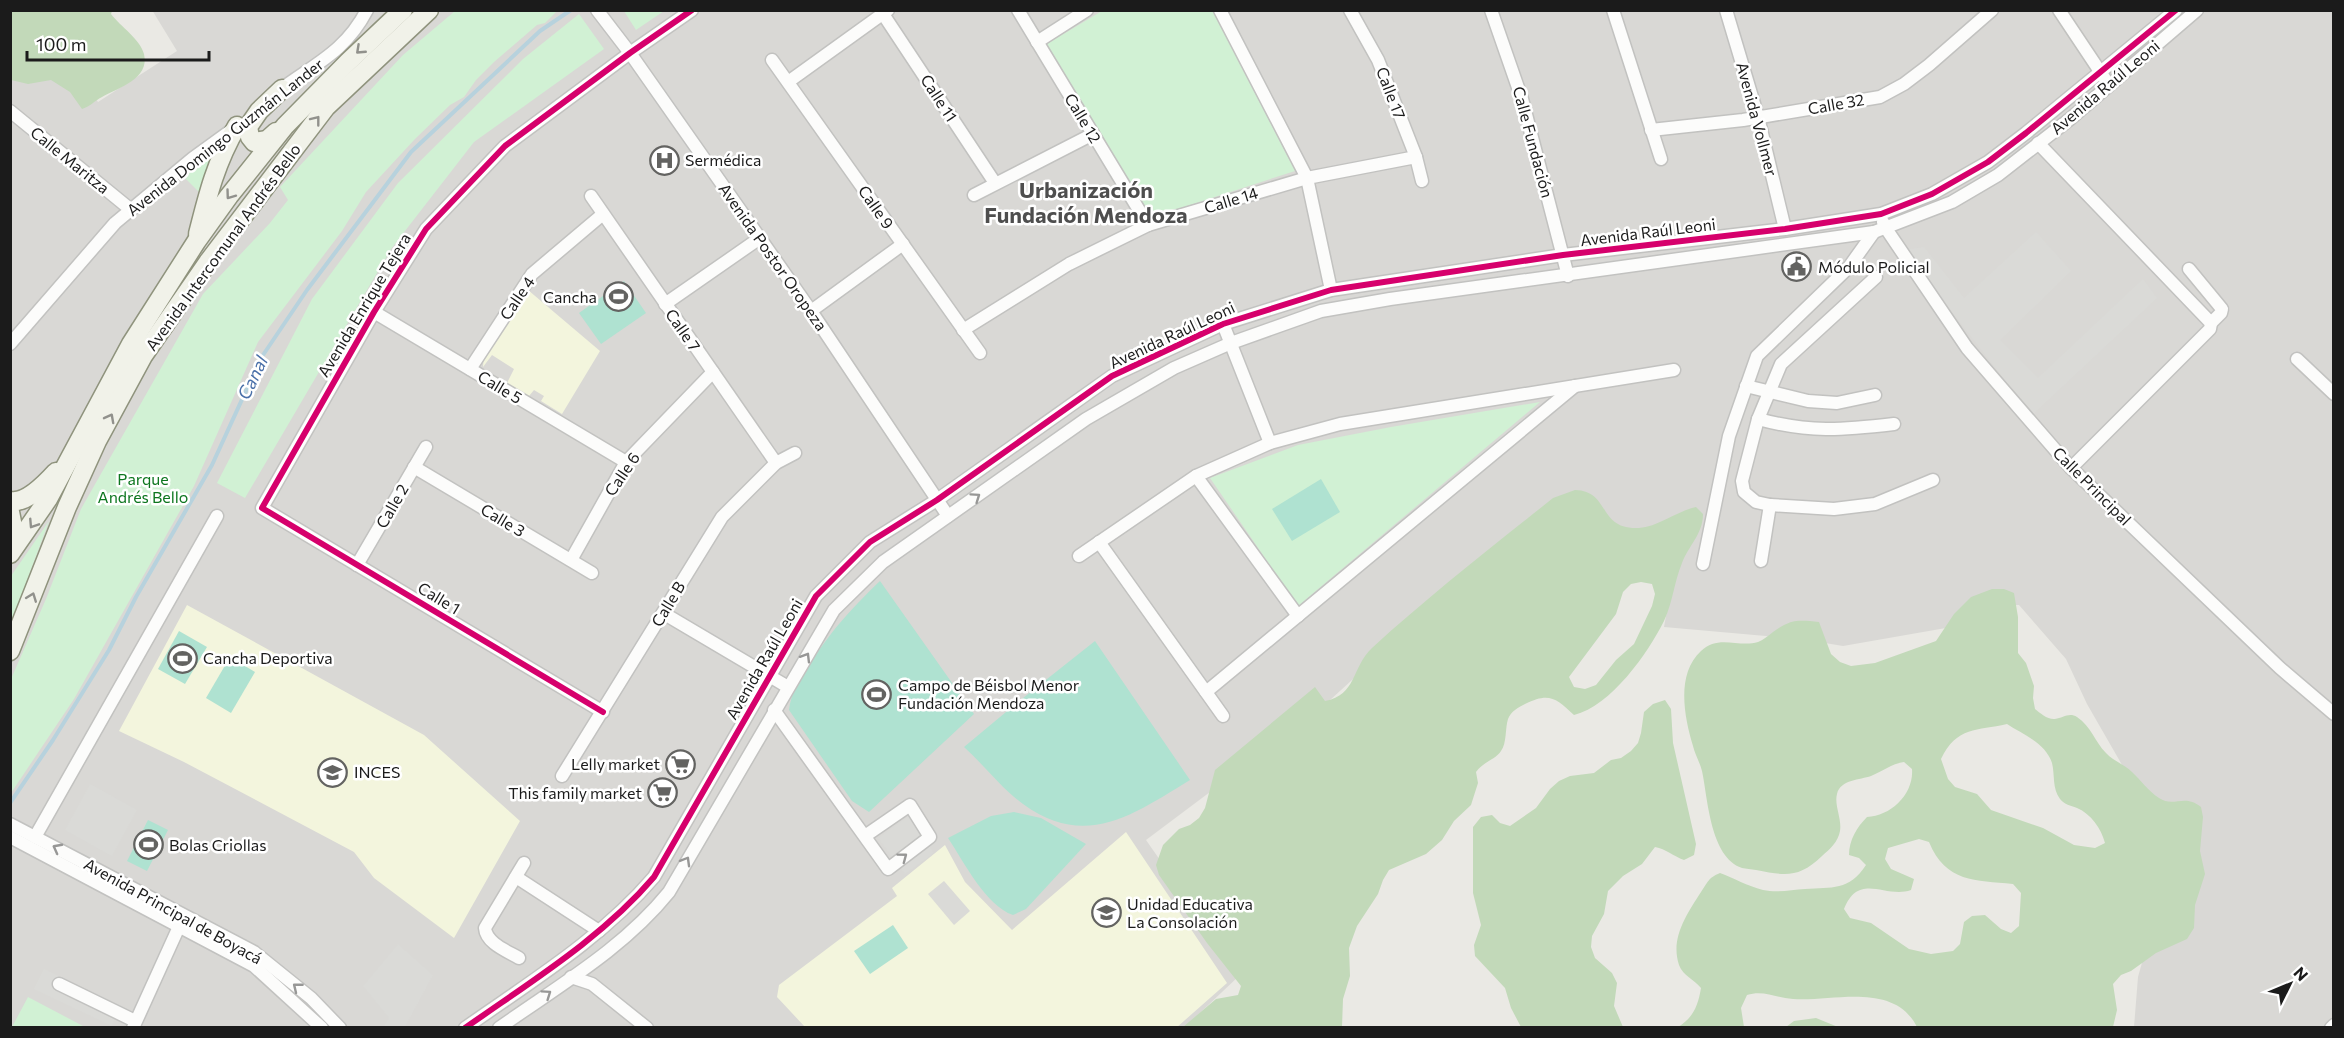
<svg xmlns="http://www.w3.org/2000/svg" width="2344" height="1038" font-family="Commissioner,sans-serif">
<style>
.residential{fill:#d9d8d5}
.education{fill:#f3f5dd}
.forest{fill:#c2d9b9;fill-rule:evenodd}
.park{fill:#d1f1d4}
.pitch{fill:#afe2d1}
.parking{fill:#dadad7}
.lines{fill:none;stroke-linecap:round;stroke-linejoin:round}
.stream{stroke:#b7d2dd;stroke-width:4}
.minor-casing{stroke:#c2c2c0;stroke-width:15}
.secondary-casing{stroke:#8f937d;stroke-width:21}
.minor{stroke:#fcfcfb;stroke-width:12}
.secondary{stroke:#f1f2e9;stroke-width:18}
.cycleway-casing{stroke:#fff;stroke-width:10}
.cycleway{stroke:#d6006c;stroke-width:6}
.oneway{stroke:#91918c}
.oneway2{stroke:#979796}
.labels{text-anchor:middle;stroke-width:5;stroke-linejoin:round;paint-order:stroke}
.street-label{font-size:16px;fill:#1b1b1b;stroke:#fff}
.poi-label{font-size:16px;fill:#1b1b1b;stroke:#fff;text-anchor:start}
.park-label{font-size:16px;fill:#0d761f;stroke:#fff}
.water-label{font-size:18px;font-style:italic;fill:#4a70a9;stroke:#fff}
.district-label{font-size:22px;font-weight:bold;fill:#4e4e4e;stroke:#fff}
</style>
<rect width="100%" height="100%" fill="#eae9e4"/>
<path class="residential" d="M152,10L2333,11V1027H2134L2138,977L2150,934L2133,784L2087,704L2066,659L2019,605H2000L1963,625L1843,646L1801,639L1664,627L1683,523L1363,670L1318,711L1146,840L1240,975L1185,1027H11L10,47L83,80L98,102L177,51Z"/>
<g class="education">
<path d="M528,290L600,351L562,414L541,401L544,396L534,390L529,396L507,383L514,369L492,355L483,367L484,354Z"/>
<path d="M187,605L424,735L520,821L454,938L374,878L354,852L184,762L119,731Z"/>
<path d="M1126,832L1227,983L1176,1028L805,1027L777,997L779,985L897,896L892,888L945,845L965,882L1012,930Z"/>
</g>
<g class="forest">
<path d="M10,11H112L111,14C121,27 140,39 144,54C150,79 118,88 102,97C94,101 91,106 82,109L70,92L51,80L28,84L11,80Z"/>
<path d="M1575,490C1611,491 1597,530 1639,528C1658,527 1677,511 1696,507L1703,514C1703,534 1689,545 1682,563C1674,582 1673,602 1664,621C1648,653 1611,706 1574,715C1556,698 1549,692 1525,704C1519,707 1511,711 1508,719C1505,728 1507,743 1501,751C1495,760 1484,761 1476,772L1478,783L1471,805L1454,821L1442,840L1426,854L1389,870L1383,880L1378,894L1357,926L1349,948L1350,976L1343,999L1342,1027H1183L1216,999L1238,995L1241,986L1207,943L1159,875L1156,865L1163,845L1179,829L1190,825L1199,818L1205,808L1215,770L1315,687L1325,701C1357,695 1351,668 1372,648C1430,595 1492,547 1553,498ZM1641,582L1652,584L1655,594L1652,606L1634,644L1616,660L1596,685L1585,689L1574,687L1569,677L1616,614L1623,592L1631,584Z"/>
<path d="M1992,589H2004L2014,593L2018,617V653L2026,663L2034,686L2033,698L2035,709C2040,713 2048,720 2055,719C2063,718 2069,712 2077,717C2091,726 2095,742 2106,753C2113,761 2124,764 2132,772C2141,780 2148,791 2159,798C2174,808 2184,793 2201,807L2203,817L2200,851L2205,874L2195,905L2194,928L2187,939L2156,953L2131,971L2121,975L2113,984L2117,1010L2113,1027H1917C1894,981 1832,1002 1793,999C1776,998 1764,990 1747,995L1741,1008L1744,1027H1678C1693,1018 1698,1006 1701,988C1694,979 1683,976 1679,965C1670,938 1687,914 1701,892C1708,882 1708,878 1720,873C1734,878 1747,886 1763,890C1777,893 1791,890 1805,889C1832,887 1849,891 1866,865L1859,858L1849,855C1849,840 1857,827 1867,817C1891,816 1914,794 1912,769L1904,762C1891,764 1883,771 1871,776C1860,780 1841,779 1837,794C1834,805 1842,819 1840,831C1838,842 1830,849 1822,856C1799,878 1786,876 1756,870C1751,869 1746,869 1742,868C1710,857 1708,799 1702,771C1700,763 1695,754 1693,746C1684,716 1676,674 1701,651C1718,634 1739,648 1758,642C1763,640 1768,636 1773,632C1791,619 1798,620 1819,622L1831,654L1840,662L1851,666L1875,663L1936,641L1954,614L1971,597ZM2007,724C2022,734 2046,743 2052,763C2055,775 2052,788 2060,799C2065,805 2070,805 2077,808C2091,814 2101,828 2105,843L2095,848L2074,845L2043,828L1991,810L1977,794L1955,787L1948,779L1941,759C1957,726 1977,731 2007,724ZM1919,839L1929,842C1946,883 1975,880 2013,884L2021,893L2019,926L2011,933L2001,929L1985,915L1972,916L1964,922L1960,944L1953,951L1931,954L1909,949L1871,923L1850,918L1844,909C1859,871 1885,899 1911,890L1914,879L1891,869L1885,859L1888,848Z"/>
<path d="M1665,700L1671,709L1673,743L1696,844L1694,855L1684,860C1673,856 1666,849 1655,847L1642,864L1623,876L1608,891L1604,914L1592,936L1591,947L1595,958L1612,973L1617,983L1614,1006L1623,1027H1521L1511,1008L1505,988L1475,956L1474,945L1481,925L1473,893V827L1481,817L1492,815L1500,823L1510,826L1536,808L1550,789L1559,781L1570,776L1594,773L1611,760L1621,758L1631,751L1638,743L1641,733L1644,712L1653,704Z"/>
<path d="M1816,1018L1838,1027H1786L1794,1021Z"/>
</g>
<g class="park">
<path d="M455,11H557L545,23L537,25L494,62L476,80L464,97L450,105L415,139L366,192L342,231L258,342L194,486L74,699L11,793V679L46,599L81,509L203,294L270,223L288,200L280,187L403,55Z"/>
<path d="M624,11H664L636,30Z"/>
<path d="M1102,11H1213L1295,171L1150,218L1045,45Z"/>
<path d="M579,14L604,49L474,142L391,249L245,498L217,483L312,299L398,183L523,59Z"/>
<path d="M211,154L201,194L182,175Z"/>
<path d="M1540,402L1298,606L1210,478L1298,445L1391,427Z"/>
<path d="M49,521L15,613L11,622V576Z"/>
<path d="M28,997L83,1026L82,1027H12Z"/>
</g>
<g class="pitch">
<path d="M624,281L646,313L601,344L579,313Z"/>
<path d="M1321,479L1340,512L1292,541L1272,509Z"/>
<path d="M880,581L974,714L869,812L852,801L789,710C791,693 799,681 808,667C830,632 850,610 880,581Z"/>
<path d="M179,631L207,647L185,684L158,669Z"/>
<path d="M1095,641L1190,780C1134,814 1086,850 1023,804C1002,789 984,765 964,747L1018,702Z"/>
<path d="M230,657L255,672L231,713L206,698Z"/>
<path d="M1014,812L1041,818L1086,844L1026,909L1013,915C986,906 964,862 948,838L991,816Z"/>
<path d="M148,820L168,830L147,871L127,861Z"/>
<path d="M893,925L908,948L870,974L854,951Z"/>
</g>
<g class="parking">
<path d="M2036,232L2071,271L2000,340L2038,378L2143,279L2157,298L2032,415L1904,250L1924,247L1964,298Z"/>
<path d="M90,784L137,810L112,856L65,830Z"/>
<path d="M909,816L934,853L905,874L878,838Z"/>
<path d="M944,881L970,911L954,925L928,894Z"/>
<path d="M398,944L433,975L405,1027H383L389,1018L363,986Z"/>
<path d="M44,969L121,1006L112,1026L34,989Z"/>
</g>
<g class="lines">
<path class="stream" d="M10,803L53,740L109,650L136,597L212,465L261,358L307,290L411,152L540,31L571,10"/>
<defs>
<g id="minor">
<path d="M597,10L630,53L811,311L948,516"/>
<path d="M1018,10L1148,225"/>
<path d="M1220,10L1307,178L1331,290"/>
<path d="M1350,10L1378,60L1416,157L1422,181"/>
<path d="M1491,10L1522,99L1568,276"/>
<path d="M1613,10L1661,159"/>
<path d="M1726,10L1758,117L1785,229"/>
<path d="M2059,10L2105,79"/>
<path d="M883,14L995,183"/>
<path d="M1037,42L1087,10"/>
<path d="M772,60L980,353"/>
<path d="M788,82L888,10"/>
<path d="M276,93C312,65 344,54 367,10"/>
<path d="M10,111L130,209"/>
<path d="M1651,130L1743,120L1880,97L1904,84L1929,65L1992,10"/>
<path d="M2038,143L2211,323L2210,329L2071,468"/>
<path d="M974,195L1093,134"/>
<path d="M591,196L776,463"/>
<path d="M1883,222L1885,227L1967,348L2071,468L2280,668L2334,714"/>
<path d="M2189,269L2222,309L2221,313L2211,323"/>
<path d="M1876,277L1781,364L1758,419L1742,481L1744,492L1756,502L1770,505L1834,509L1875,504L1933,480"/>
<path d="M665,304L760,238"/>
<path d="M811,311L903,244"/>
<path d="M374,312L626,462"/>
<path d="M1223,324L1270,443"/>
<path d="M963,330L1069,264L1148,225L1307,178L1416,157"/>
<path d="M10,344L115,223L193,158L233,129"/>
<path d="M2297,359L2334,394"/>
<path d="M470,369L532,274L603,214"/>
<path d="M1746,386L1808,401L1837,403L1875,395"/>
<path d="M1758,419C1810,433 1842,430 1894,424"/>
<path d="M414,467L592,573"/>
<path d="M1196,476L1298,616"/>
<path d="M1099,542L1223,716"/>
<path d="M1079,556L1196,476L1270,443L1340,424L1674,370"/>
<path d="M571,560L626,462L713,372"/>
<path d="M1761,561L1770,505"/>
<path d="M1703,564L1729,436L1757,356L1849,267L1874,232"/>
<path d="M357,565L426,447"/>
<path d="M663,613L788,687"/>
<path d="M1206,692L1575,386"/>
<path d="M774,710L888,869L930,837L910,805L865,836"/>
<path d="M603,712L262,508L374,312L426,229L505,146L630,53L692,10"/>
<path d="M562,776L722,517L776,463L795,453"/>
<path d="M10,824L254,952L311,998L340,1028"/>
<path d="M10,837L254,966L322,1028"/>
<path d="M35,837L217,516"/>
<path d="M516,877L599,931"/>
<path d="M519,958C507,951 486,943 485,928L524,863"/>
<path d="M571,977L592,984L647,1028"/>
<path d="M59,984L135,1021"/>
<path d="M133,1028L182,920"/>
<path d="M465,1028C530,982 601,939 654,877L816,596L870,542L937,500L1112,376L1223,324L1331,290L1563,255L1785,229L1881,214L1932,194L1988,162L2026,133L2176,10"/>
<path d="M499,1028C558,986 623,949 669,892L834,610L883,562L1086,419L1174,368L1231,343L1321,311L1390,299L1874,232L1952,202L1998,175L2070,119L2197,10"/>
<path d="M2331,1028L2334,1025"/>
</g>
<g id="secondary">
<path d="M276,132L267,140L254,142L250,137L248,127L259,111L282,89"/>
<path d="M198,234C208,194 216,162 237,126"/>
<path d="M10,501C27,504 46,483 56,472"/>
<path d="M10,512L13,527L10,537"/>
<path d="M10,554L48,499L131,344L196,242L229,196L285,126L348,62L403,10"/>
<path d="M10,651L67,507L97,441L143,356L208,262L326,107L429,10"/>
</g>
</defs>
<use href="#minor" class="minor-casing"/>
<use href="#secondary" class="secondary-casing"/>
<use href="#minor" class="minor"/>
<use href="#secondary" class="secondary"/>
<defs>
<g id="cycleway">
<path d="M603,712L262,508L374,312L426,229L505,146L630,53L692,10"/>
<path d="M465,1028C530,982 601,939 654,877L816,596L870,542L937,500L1112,376L1223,324L1331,290L1563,255L1785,229L1881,214L1932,194L1988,162L2026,133L2176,10"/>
</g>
</defs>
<use href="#cycleway" class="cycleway-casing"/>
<use href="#cycleway" class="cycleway"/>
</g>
<defs><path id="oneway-chevron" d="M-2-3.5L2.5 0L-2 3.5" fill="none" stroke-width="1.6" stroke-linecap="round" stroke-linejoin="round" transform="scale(1.5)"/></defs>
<g class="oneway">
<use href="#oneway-chevron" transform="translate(360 50) rotate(137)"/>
<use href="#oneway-chevron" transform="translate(316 120) rotate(-52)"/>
<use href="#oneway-chevron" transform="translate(230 195) rotate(126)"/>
<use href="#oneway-chevron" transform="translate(110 418) rotate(-62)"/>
<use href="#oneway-chevron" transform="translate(33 524) rotate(123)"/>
<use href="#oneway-chevron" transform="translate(32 597) rotate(-69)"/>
</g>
<g class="oneway2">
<use href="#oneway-chevron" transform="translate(976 497) rotate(-35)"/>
<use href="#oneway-chevron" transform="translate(806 657) rotate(-59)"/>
<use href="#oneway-chevron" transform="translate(57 848) rotate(-152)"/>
<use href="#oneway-chevron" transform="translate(903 857) rotate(-37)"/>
<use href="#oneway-chevron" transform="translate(686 861) rotate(-60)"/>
<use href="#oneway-chevron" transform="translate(297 987) rotate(-141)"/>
<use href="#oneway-chevron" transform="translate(547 994) rotate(-35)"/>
</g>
<defs>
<symbol id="hospital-ring" viewBox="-11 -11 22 22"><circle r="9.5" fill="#fff" stroke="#636361" stroke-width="1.5"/><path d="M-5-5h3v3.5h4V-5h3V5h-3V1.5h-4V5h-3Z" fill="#636361"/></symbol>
<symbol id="civic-ring" viewBox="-11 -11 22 22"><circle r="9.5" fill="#fff" stroke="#636361" stroke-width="1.5"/><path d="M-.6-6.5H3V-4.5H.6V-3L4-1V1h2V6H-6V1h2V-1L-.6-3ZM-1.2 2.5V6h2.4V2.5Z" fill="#636361"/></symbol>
<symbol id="stadium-ring" viewBox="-11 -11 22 22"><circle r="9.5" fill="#fff" stroke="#636361" stroke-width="1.5"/><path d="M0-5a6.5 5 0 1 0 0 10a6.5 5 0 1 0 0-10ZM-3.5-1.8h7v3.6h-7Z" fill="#636361"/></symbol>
<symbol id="supermarket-ring" viewBox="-11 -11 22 22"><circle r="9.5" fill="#fff" stroke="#636361" stroke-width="1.5"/><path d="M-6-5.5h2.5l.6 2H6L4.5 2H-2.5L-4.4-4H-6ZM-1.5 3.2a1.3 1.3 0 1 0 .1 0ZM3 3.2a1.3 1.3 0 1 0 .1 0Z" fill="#636361"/></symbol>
<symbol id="university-ring" viewBox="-11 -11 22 22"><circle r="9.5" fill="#fff" stroke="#636361" stroke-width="1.5"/><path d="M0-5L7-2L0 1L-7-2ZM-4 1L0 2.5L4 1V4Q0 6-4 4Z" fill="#636361"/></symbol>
<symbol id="school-ring" viewBox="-11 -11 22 22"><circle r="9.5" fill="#fff" stroke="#636361" stroke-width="1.5"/><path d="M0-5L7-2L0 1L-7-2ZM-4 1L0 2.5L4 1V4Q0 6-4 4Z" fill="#636361"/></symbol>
</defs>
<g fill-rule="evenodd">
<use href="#hospital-ring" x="648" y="144" width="33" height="33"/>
<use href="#civic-ring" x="1780" y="250" width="33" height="33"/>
<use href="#stadium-ring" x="602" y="280" width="33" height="33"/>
<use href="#stadium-ring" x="166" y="642" width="33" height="33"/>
<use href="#stadium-ring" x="860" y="678" width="33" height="33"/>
<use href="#supermarket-ring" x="664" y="748" width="33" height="33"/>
<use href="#university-ring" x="316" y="756" width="33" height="33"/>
<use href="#supermarket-ring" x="646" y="776" width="33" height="33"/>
<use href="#stadium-ring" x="132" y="828" width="33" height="33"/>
<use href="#school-ring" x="1090" y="896" width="33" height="33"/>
</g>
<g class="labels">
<g class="street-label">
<text transform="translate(2105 87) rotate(-40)" y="6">Avenida Raúl Leoni</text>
<text transform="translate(1391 93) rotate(69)" y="6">Calle 17</text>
<text transform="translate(939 98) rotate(57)" y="6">Calle 11</text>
<text transform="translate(1836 104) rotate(-10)" y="6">Calle 32</text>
<text transform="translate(1083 118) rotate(59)" y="6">Calle 12</text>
<text transform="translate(1757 119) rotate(75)" y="6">Avenida Vollmer</text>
<text transform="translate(225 137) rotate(-38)" y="6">Avenida Domingo Guzmán Lander</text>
<text transform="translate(1533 142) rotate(75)" y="6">Calle Fundación</text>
<text transform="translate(70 160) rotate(39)" y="6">Calle Maritza</text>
<text transform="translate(1231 200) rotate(-17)" y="6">Calle 14</text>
<text transform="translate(876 207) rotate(55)" y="6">Calle 9</text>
<text transform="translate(1648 232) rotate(-7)" y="6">Avenida Raúl Leoni</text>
<text transform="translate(223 247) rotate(-54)" y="6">Avenida Intercomunal Andrés Bello</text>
<text transform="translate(773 257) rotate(55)" y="6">Avenida Postor Oropeza</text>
<text transform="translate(517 298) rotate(-56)" y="6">Calle 4</text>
<text transform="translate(364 305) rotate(-59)" y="6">Avenida Enrique Tejera</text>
<text transform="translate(683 330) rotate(55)" y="6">Calle 7</text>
<text transform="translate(1172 335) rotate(-25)" y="6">Avenida Raúl Leoni</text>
<text transform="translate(500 387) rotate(31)" y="6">Calle 5</text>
<text transform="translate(622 474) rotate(-56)" y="6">Calle 6</text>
<text transform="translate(2092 486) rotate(45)" y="6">Calle Principal</text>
<text transform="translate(392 506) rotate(-60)" y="6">Calle 2</text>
<text transform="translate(503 520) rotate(31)" y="6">Calle 3</text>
<text transform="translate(439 598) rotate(31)" y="6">Calle 1</text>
<text transform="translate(668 604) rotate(-59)" y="6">Calle B</text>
<text transform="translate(764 659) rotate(-60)" y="6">Avenida Raúl Leoni</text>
<text transform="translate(173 911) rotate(29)" y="6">Avenida Principal de Boyacá</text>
</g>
<g class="poi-label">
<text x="685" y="166">Sermédica</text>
<text x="1818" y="273">Módulo Policial</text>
<text x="597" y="303" text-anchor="end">Cancha</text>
<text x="203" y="664">Cancha Deportiva</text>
<text x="898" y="691">Campo de Béisbol Menor<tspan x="898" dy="18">Fundación Mendoza</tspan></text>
<text x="660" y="770" text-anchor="end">Lelly market</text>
<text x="354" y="778">INCES</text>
<text x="642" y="799" text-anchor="end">This family market</text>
<text x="169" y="851">Bolas Criollas</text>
<text x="1127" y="910">Unidad Educativa<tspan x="1127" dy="18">La Consolación</tspan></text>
</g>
<g class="park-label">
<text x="143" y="485">Parque<tspan x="143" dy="18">Andrés Bello</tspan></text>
</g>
<g class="water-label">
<text transform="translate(253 378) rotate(-64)" y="6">Canal</text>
</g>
<g class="district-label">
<text x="1086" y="198">Urbanización<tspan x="1086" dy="25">Fundación Mendoza</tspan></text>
</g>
</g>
<rect width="2344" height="1038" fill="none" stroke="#1b1b1b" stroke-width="24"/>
<g transform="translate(2290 984) rotate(47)" stroke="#ffffff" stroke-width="4.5" paint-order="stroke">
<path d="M0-4.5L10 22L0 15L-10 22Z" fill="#1b1b1b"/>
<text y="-9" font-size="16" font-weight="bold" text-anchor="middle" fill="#1b1b1b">N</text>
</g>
<path d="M27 51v9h182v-9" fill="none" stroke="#1b1b1b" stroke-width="3"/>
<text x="36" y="51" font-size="18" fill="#1b1b1b" stroke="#ffffff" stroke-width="4.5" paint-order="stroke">100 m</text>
</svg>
